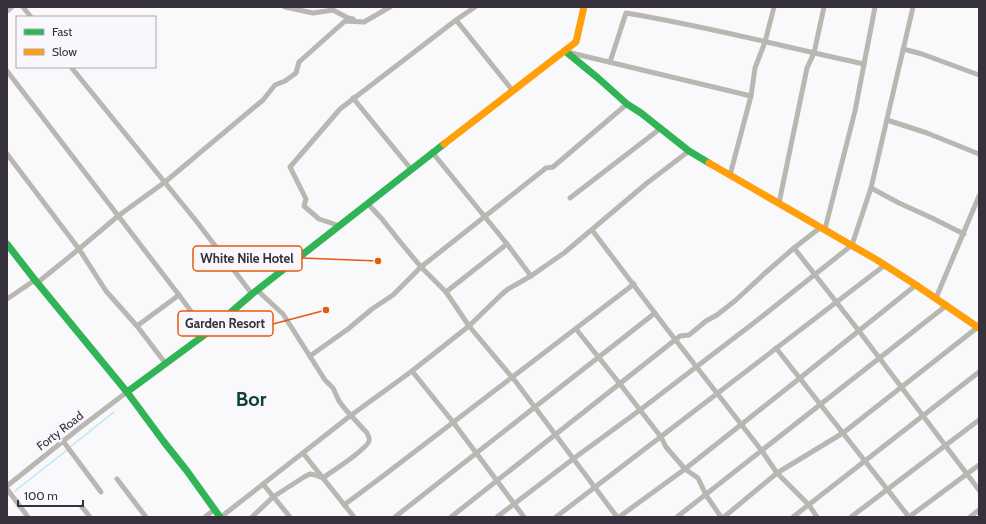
<svg xmlns="http://www.w3.org/2000/svg" width="986" height="524" font-family="Cabin,sans-serif">
<style>
.lines{fill:none;stroke-linecap:round;stroke-linejoin:round}
.stream{stroke:#bde7ee;stroke-width:1.5}
.street{stroke:#b9b7b1;stroke-width:5}
.fast{stroke:#30b455;stroke-width:7}
.slow{stroke:#ff9f0a;stroke-width:7}
.labels{text-anchor:middle;stroke-width:4;stroke-linejoin:round;paint-order:stroke}
.street-label{font-size:12px;fill:#36313c;stroke:#f9f7fc}
.town-label{font-size:20px;font-weight:bold;fill:#0c4336;stroke:#f9f7fc}
.leader{fill:none;stroke:#e8590c;stroke-width:1.5}
.callout-dot{fill:#e8590c;stroke:#f9f7fc;stroke-width:1.5}
.callout{fill:#f9f7fc;stroke:#e8590c;stroke-width:1.5}
.callout-label{font-size:13px;text-anchor:middle;font-weight:bold;fill:#36313c}
</style>
<rect width="100%" height="100%" fill="#f9f8fb"/>
<g class="lines">
<g class="stream">
<path d="M70,447L114,412"/>
<path d="M15,491L67,450"/>
</g>
<g class="street">
<path d="M23,7L31,17"/>
<path d="M285,7L313,13L333,10L348,18L353,19"/>
<path d="M7,11L12,7"/>
<path d="M456,20L513,91"/>
<path d="M903,49L922,54L979,75"/>
<path d="M567,52L751,96"/>
<path d="M610,62L626,13C706,26 785,47 864,64"/>
<path d="M71,67L197,222L252,294"/>
<path d="M7,71L179,295L207,333"/>
<path d="M353,98L411,169"/>
<path d="M887,120L927,133L979,154"/>
<path d="M432,152L507,244L531,276"/>
<path d="M7,154L79,249L106,291L137,326L166,364"/>
<path d="M730,175L751,96L755,68L765,42L774,7"/>
<path d="M871,188L899,203L932,218L964,234"/>
<path d="M570,198L661,128"/>
<path d="M779,203L807,68L814,53L824,7"/>
<path d="M368,204L382,219L397,238L421,267L446,292L469,326L516,382L617,517"/>
<path d="M340,226L319,219L304,206L306,199L290,167L340,109L456,20L475,7"/>
<path d="M825,229L855,111L875,7"/>
<path d="M592,230L667,329L762,451L777,473L809,505L817,517"/>
<path d="M794,248L859,331L979,490"/>
<path d="M37,283L79,249L118,216L165,182L263,100L275,85L285,81L296,73L299,62L345,21L364,22L390,7"/>
<path d="M446,292L507,244"/>
<path d="M936,298L979,196"/>
<path d="M7,299L35,280"/>
<path d="M137,326L179,295"/>
<path d="M576,329L620,384L661,437L666,447L685,469L698,478L706,495L721,517"/>
<path d="M776,348L909,517"/>
<path d="M310,356L348,329L372,309L393,295L421,267L546,168L553,167L627,104"/>
<path d="M412,371L453,422L524,517"/>
<path d="M63,441L101,492"/>
<path d="M303,453L354,517"/>
<path d="M117,479L146,517"/>
<path d="M263,484L290,517"/>
<path d="M7,486L77,430L127,392"/>
<path d="M7,489L28,517"/>
<path d="M344,505L379,479L634,284"/>
<path d="M82,507L90,517"/>
<path d="M205,517L215,509"/>
<path d="M221,517L350,416L412,371L469,326L501,295L508,289L531,276L564,253L647,183L689,151"/>
<path d="M252,517L273,497L304,477L310,474L315,475L323,478C331,472 367,449 369,441C370,438 368,435 367,433L345,409L339,401L333,388L325,380L283,314L257,290"/>
<path d="M395,517L535,407L655,313"/>
<path d="M451,517L680,336L689,335L706,321L717,315L736,300L764,274L794,248L821,227"/>
<path d="M497,517L573,459L640,410L755,322L852,245L871,188L913,7"/>
<path d="M556,517L885,265"/>
<path d="M619,517L685,469L800,378L916,285"/>
<path d="M677,517L947,305"/>
<path d="M724,517L777,473L843,433L978,327"/>
<path d="M793,517L979,372"/>
<path d="M851,517L979,420"/>
<path d="M909,517L979,465"/>
<path d="M970,517L979,510"/>
</g>
<g class="fast">
<path d="M565,51L598,78L627,104L641,113L689,151L709,163"/>
<path d="M7,244L35,280L127,392L164,442L187,471L220,517"/>
<path d="M127,392L207,333L252,294L444,144"/>
</g>
<g class="slow">
<path d="M444,144L576,42L584,7"/>
<path d="M709,163L877,260L916,285L979,328"/>
</g>
</g>
<g class="labels">
<g class="street-label">
<text transform="translate(60 431) rotate(-38)" y="4">Forty Road</text>
</g>
<g class="town-label">
<text x="251" y="406">Bor</text>
</g>
</g>
<path class="leader" d="M378 261L302 258M326 310L273 324"/>
<g class="callout-dot">
<circle cx="378" cy="261" r="4"/>
<circle cx="326" cy="310" r="4"/>
</g>
<g class="callout">
<rect x="193" y="246" width="109" height="25" rx="4"/>
<rect x="178" y="311" width="95" height="25" rx="4"/>
</g>
<g class="callout-label">
<text x="247" y="263">White Nile Hotel</text>
<text x="225" y="328">Garden Resort</text>
</g>
<rect width="986" height="524" fill="none" stroke="#36313c" stroke-width="16"/>
<rect x="16" y="16" width="140" height="52" fill="#f9f7fc" stroke="#aba8af"/>
<rect x="24" y="29" width="20" height="6" fill="#30b455" stroke="#aba8af"/>
<text x="52" y="36" font-size="12" fill="#36313c">Fast</text>
<rect x="24" y="49" width="20" height="6" fill="#ff9f0a" stroke="#aba8af"/>
<text x="52" y="56" font-size="12" fill="#36313c">Slow</text>
<path d="M18 500v6h65v-6" fill="none" stroke="#36313c" stroke-width="2"/>
<text x="24" y="500" font-size="12" fill="#36313c" stroke="#f9f7fc" stroke-width="3" paint-order="stroke">100 m</text>
</svg>
